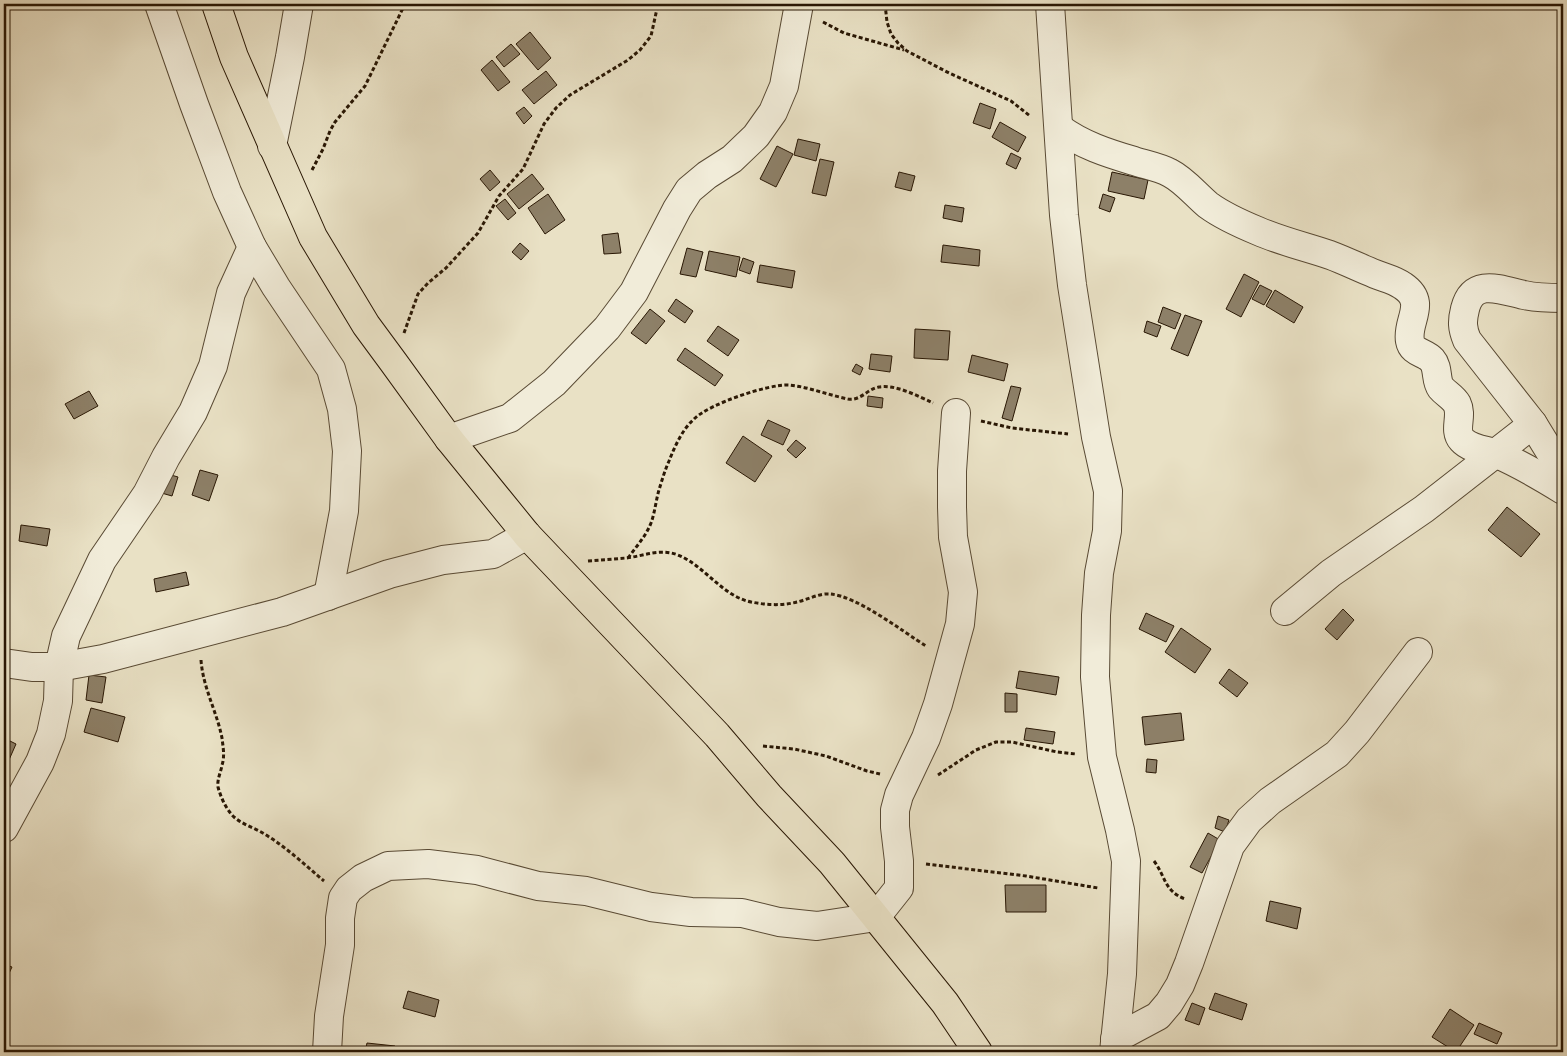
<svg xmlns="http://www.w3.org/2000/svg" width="1567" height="1056" font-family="'IM FELL English',serif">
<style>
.building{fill:#8d8068;stroke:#291704}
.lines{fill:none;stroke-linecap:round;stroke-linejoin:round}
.street-casing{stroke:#594a34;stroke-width:30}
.highway-casing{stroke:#291704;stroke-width:30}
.path{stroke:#291704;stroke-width:3;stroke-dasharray:4 2.5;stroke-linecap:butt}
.street{stroke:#f1ecd9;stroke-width:28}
.highway{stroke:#e9e1c5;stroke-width:28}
</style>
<rect width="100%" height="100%" fill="#e9e1c5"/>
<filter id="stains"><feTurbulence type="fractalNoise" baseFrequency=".004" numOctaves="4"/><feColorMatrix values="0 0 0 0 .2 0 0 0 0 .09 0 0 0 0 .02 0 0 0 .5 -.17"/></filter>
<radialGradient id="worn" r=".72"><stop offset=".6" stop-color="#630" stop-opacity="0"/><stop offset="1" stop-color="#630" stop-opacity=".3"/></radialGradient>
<g class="building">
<path d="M530,32L551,58L538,70L516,44Z"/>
<path d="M511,44L520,54L504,67L496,57Z"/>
<path d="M492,60L510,82L498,91L481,70Z"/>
<path d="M546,71L557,85L534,104L522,90Z"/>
<path d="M980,103L996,109L990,129L973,123Z"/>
<path d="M524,107L532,116L524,124L516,113Z"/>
<path d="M1000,122L1026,137L1018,152L992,137Z"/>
<path d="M798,139L820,144L816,161L794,155Z"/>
<path d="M777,146L793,154L776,187L760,179Z"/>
<path d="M1011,153L1021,158L1016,169L1006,164Z"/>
<path d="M820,159L834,162L826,196L812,193Z"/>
<path d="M490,170L500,182L490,191L480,179Z"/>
<path d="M899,172L915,176L911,191L895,187Z"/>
<path d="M1112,172L1148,180L1144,199L1108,191Z"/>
<path d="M532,174L544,189L519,209L507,194Z"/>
<path d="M548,194L565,220L545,234L528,208Z"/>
<path d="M1103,194L1115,198L1110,212L1099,208Z"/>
<path d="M505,199L516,213L508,220L496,206Z"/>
<path d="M945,205L964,208L962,222L943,218Z"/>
<path d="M618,233L621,253L604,254L602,235Z"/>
<path d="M520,243L529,251L521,260L512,252Z"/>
<path d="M943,245L980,250L979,266L941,262Z"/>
<path d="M687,248L703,252L696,277L680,274Z"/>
<path d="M709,251L740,257L736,277L705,270Z"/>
<path d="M743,258L754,262L750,274L739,270Z"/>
<path d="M760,265L795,271L792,288L757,282Z"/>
<path d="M1244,274L1259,282L1241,317L1226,309Z"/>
<path d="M1260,285L1272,291L1264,305L1252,299Z"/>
<path d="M1275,290L1303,307L1294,323L1266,306Z"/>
<path d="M676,299L693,311L685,323L668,311Z"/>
<path d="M1163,307L1181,314L1175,329L1158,322Z"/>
<path d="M650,309L665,321L646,344L631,333Z"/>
<path d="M1185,315L1202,321L1188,356L1171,349Z"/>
<path d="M1147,321L1161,326L1157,337L1144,332Z"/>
<path d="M718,326L739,340L728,356L707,341Z"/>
<path d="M915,329L950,331L948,360L914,358Z"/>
<path d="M685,348L723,375L715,386L677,360Z"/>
<path d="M871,354L892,356L890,372L869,369Z"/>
<path d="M972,355L1008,364L1004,381L968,372Z"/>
<path d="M856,364L863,368L860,375L852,371Z"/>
<path d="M1011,386L1021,388L1012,421L1002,418Z"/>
<path d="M89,391L98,406L74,419L65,404Z"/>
<path d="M868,396L883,398L882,408L867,406Z"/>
<path d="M768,420L790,430L783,445L761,435Z"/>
<path d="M743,436L772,456L755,482L726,463Z"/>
<path d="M796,440L806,448L796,458L787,450Z"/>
<path d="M200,470L218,475L209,501L192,495Z"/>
<path d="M164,473L178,477L172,496L158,492Z"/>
<path d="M1507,507L1540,534L1521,557L1488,530Z"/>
<path d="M21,525L50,529L47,546L19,541Z"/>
<path d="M186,572L189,585L156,592L154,579Z"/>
<path d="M1343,609L1354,620L1337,640L1325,629Z"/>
<path d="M1146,613L1174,626L1166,642L1139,629Z"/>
<path d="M1181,628L1211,649L1195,673L1165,652Z"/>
<path d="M1229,669L1248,683L1237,697L1219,683Z"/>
<path d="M1019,671L1059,677L1056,695L1016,688Z"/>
<path d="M89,675L106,677L102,703L86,700Z"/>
<path d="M1005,693L1017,694V712H1005Z"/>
<path d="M91,708L125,717L118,742L84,732Z"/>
<path d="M1181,713L1184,740L1145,745L1142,717Z"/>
<path d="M1026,728L1055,732L1053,744L1024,740Z"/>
<path d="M4,738L16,744L5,769H4Z"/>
<path d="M1147,759L1157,760L1156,773L1146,772Z"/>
<path d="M1218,816L1229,820L1225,832L1215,828Z"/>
<path d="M1208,833L1220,840L1202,873L1190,867Z"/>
<path d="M1005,885H1046V912H1006Z"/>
<path d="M1270,901L1301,908L1297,929L1266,921Z"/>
<path d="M4,964L12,967L4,984Z"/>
<path d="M408,991L439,1000L435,1017L403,1008Z"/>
<path d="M1215,993L1247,1004L1242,1020L1209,1009Z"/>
<path d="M1192,1003L1205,1008L1199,1025L1185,1020Z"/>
<path d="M1450,1009L1474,1025L1456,1052L1432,1037Z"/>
<path d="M1479,1023L1502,1033L1497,1044L1474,1034Z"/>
<path d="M367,1043L395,1046V1052H365Z"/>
</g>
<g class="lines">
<defs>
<g id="street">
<path d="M159,4L194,104L227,192L252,247L276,287L331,369L342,409L347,451L344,511L328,596"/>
<path d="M1050,4L1064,215L1072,285L1096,437L1108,491L1107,531L1099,573L1096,615L1095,677L1102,757L1120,830L1126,861L1122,974L1114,1052"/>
<path d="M1059,128C1082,145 1107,153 1134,161C1146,165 1159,167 1170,173C1184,180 1196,195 1208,205C1223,216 1241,224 1258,231C1281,241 1306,247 1330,255C1346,261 1360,268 1375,274C1385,278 1395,280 1403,286C1428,303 1406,321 1410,341C1412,353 1425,352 1432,360C1439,368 1435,380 1441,388C1446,394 1453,397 1457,404C1463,416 1453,430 1462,440C1470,449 1486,450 1497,454C1520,464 1542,477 1563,490"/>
<path d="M272,146L290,57L299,4"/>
<path d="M1563,298C1550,298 1537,298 1524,295C1501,290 1473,277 1465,309C1462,321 1462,328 1467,340L1533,424L1563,473"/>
<path d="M449,439L510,418L554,383L607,328L634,292L677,209L689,190L707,175L732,159L756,136L773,112L784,86L799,4"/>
<path d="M1285,611L1331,573L1424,509L1533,424"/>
<path d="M4,663L32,667H59L103,659L282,612L389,574L443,560L493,554L527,535"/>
<path d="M4,828L40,762L51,734L58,701L59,667L66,636L102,560L147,494L166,457L193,412L213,366L231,293L252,247"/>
<path d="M1115,1039L1158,1016L1169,1003L1180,985L1189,963L1230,846L1249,820L1270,801L1337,754L1357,732L1418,652"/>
<path d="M327,1052L329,1016L340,945V918L343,898L349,889L363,878L388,866L428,864L477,870L538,886L586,891L651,907L691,912L742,913L779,922L817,926L876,917L899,888V861L895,827V810L899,795L926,738L938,704L960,624L963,592L953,537L952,507V471L956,413"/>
</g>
<path id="highway" d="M216,4L234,57L313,237L366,325L394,363L449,439L527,535L717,735L769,796L832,863L945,1003L978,1052"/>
</defs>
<use href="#street" class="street-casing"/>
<use href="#highway" class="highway-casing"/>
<g class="path">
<path d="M885,4L887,22L891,34L898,43L907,51L949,73L1011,101L1030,116"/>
<path d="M823,22L844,33L904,50"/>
<path d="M312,170L323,149L330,131L335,122L365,86L405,4"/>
<path d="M404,333L418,294L428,283L446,268L478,233L499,196L523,169L544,124L556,108L570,95L628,60L640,50L651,36L658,4"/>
<path d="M981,421L1012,428L1068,434"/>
<path d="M628,558C636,547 646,536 651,523C655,512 656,500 659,490C662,480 665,470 669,461C675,446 682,430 694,419C709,404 768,384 789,385C809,387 828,395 848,399C861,401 867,389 879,387C895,384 918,396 933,403"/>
<path d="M588,561C601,560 614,559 626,558C644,556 660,548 678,555C705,566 722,596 751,602C766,605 782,606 797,602C807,600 819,593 830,594C857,596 902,631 926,646"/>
<path d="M201,660C203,688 217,712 222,738C223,747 225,756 222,765C221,772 217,779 218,787C221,798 226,809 234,817C242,824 252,827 261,832C284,845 304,864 324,881"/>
<path d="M763,746L794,749L826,756L867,771L880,774"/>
<path d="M938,775L976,750L996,742H1012L1057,752L1076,754"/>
<path d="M1154,861C1166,877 1164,891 1185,899"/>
<path d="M926,864L1026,876L1098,888"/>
</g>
<use href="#street" class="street"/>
<use href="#highway" class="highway"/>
</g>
<rect width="1567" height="1056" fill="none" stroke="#e9e1c5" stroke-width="20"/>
<rect x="5" y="5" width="1557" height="1046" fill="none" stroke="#291704" stroke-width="2.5"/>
<rect x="10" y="10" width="1547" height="1036" fill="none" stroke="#291704"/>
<rect width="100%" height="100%" filter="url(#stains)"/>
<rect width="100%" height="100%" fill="url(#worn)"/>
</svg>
